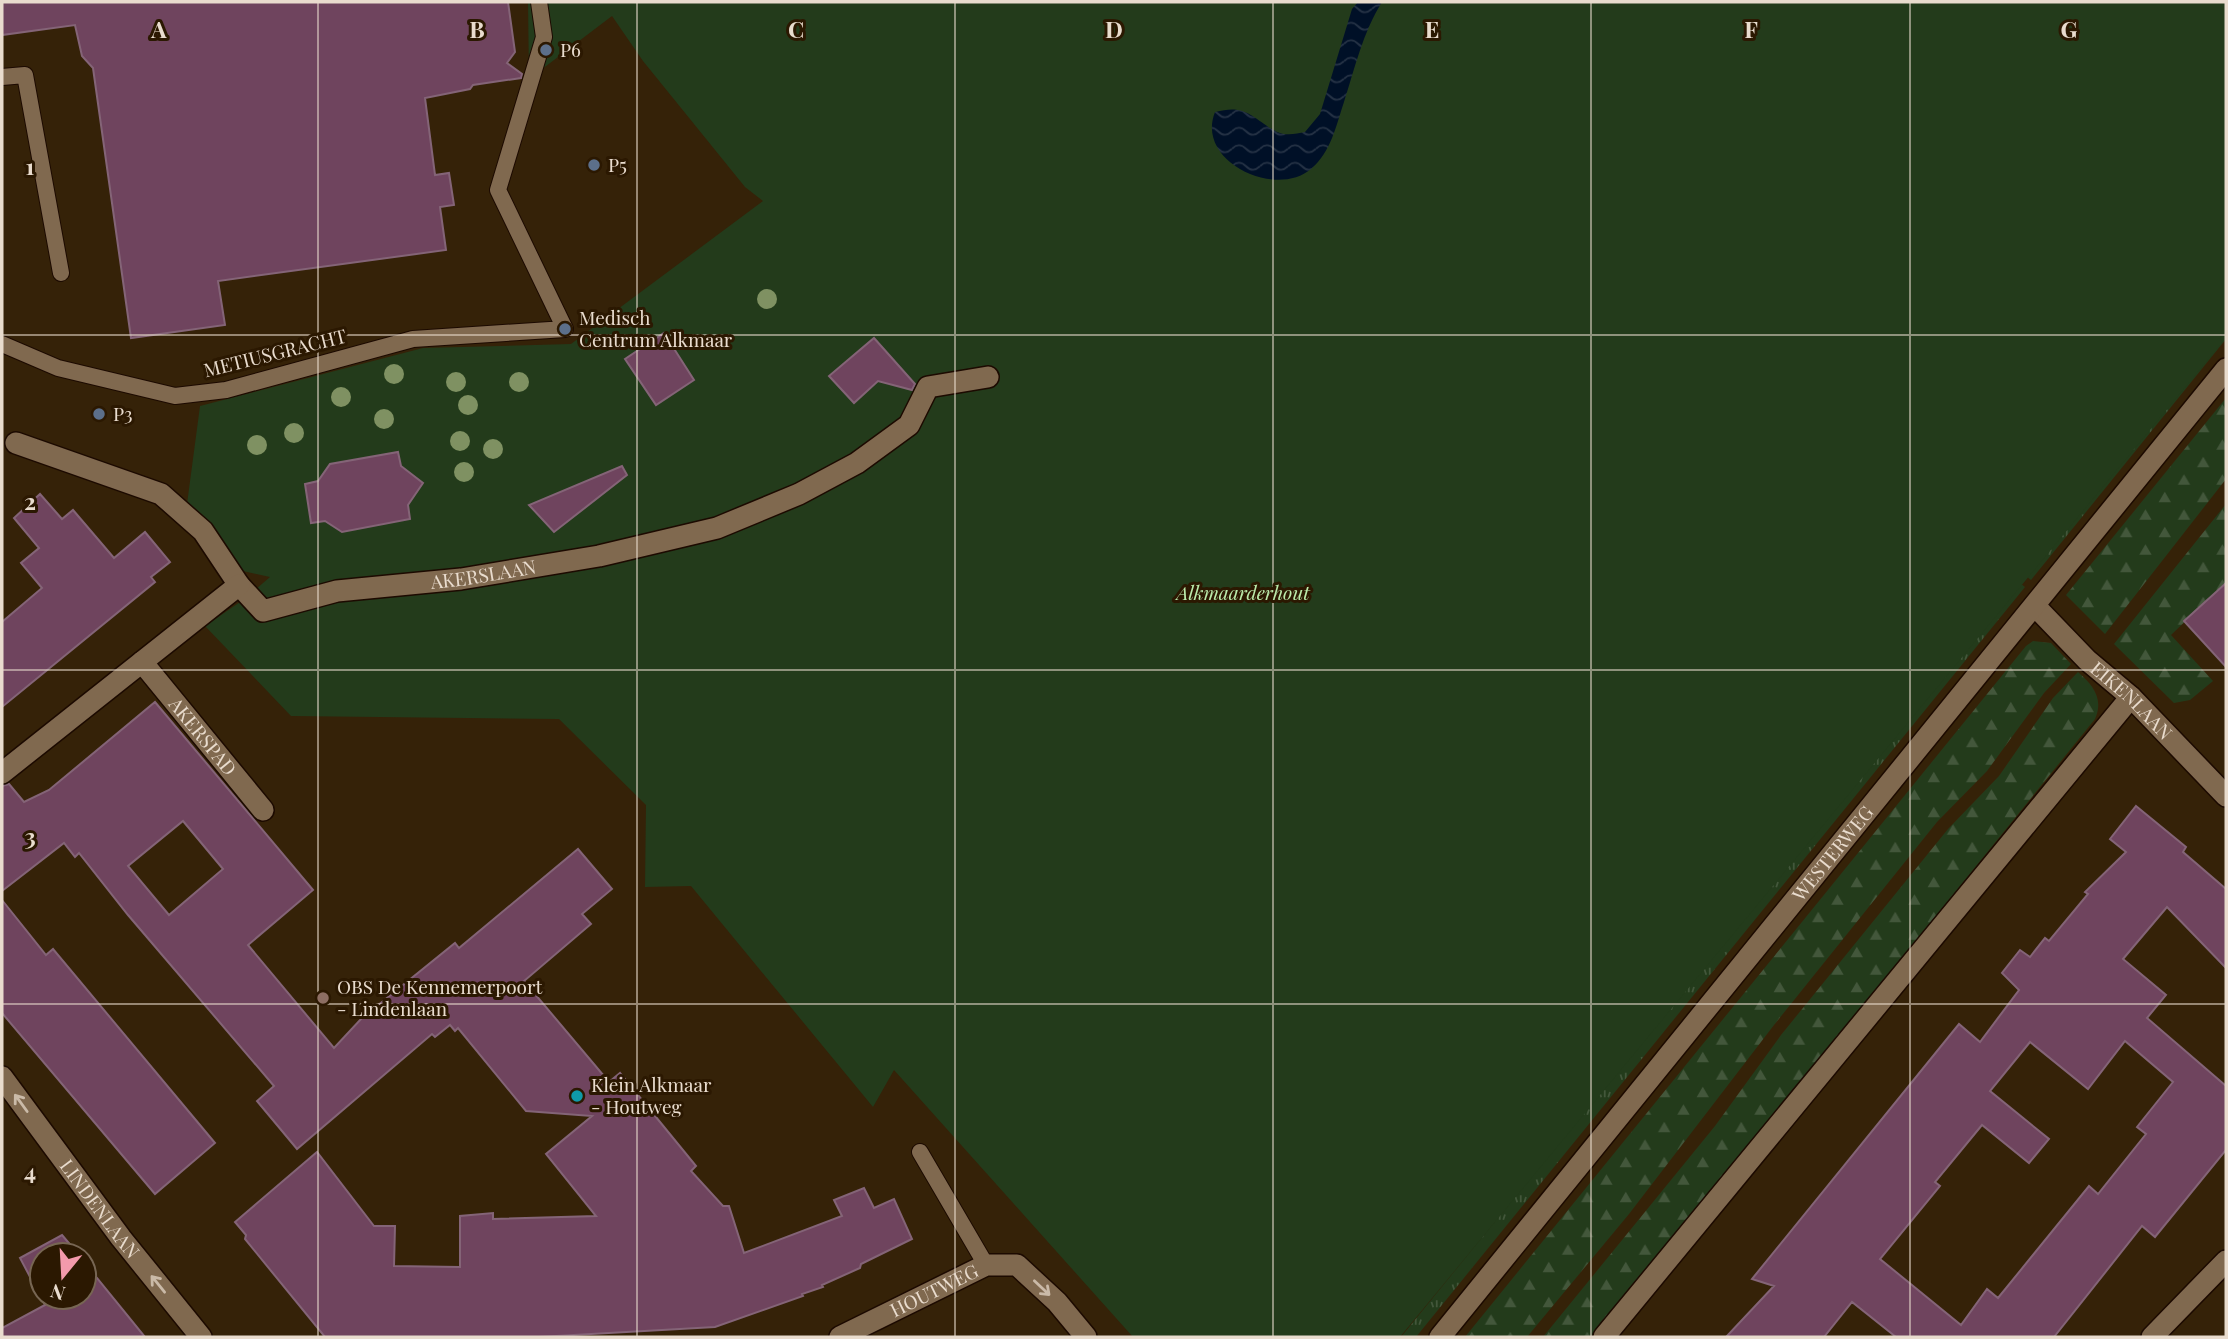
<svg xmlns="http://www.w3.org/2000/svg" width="2228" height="1339" font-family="'Playfair Display',serif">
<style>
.grass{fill:url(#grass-tufts)}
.forest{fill:url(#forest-firs)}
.park{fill:#233b1b}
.water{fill:url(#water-waves)}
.building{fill:#6f445e;stroke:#846477;stroke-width:2;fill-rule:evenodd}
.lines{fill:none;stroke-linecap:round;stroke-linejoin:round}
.lane-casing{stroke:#1c0a00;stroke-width:18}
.street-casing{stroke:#1c0a00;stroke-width:24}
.secondary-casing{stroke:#1c0a00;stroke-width:24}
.lane{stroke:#80694f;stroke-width:16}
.street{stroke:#80694f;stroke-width:21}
.secondary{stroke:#80694f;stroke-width:21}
.tree{fill:#7f9162}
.oneway{stroke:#cabaa8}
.grid{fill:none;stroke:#e9dcce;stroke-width:2;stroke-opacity:0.55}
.service-dot{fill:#5c6f8a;stroke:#2b1801;stroke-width:2.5}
.education-dot{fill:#8d6e63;stroke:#2b1801;stroke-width:2.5}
.culture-dot{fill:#0f9aa8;stroke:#2b1801;stroke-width:2.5}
.labels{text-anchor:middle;stroke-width:6;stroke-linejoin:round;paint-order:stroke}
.poi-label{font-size:19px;fill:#e9dcce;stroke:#2b1801;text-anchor:start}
.street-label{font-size:19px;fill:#e9dcce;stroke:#2b1801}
.park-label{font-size:19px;font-style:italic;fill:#bbebab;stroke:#2b1801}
.grid-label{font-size:23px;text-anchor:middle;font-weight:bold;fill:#e9dcce;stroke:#2b1801;stroke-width:6;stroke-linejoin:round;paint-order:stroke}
</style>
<defs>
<pattern id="grass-tufts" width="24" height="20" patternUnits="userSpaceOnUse" patternTransform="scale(1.75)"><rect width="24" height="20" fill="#233b1b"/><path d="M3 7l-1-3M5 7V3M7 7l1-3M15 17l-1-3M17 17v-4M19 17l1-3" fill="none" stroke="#43573b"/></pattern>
<pattern id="forest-firs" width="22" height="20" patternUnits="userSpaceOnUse" patternTransform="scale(1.75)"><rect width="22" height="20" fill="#233b1b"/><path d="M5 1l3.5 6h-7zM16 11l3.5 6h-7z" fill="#43573b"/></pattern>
<pattern id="water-waves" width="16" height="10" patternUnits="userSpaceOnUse" patternTransform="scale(1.75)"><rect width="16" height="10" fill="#001027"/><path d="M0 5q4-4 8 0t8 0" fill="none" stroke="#253245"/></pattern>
</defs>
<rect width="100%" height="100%" fill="#352208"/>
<g class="grass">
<path d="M2226,320V339L2031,580L2021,572Z"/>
<path d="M2016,580L2025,587L1416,1337H1401Z"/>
</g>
<g class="forest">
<path d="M2226,398V479L2105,634L2066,595Z"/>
<path d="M2226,504V582L2171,635L2213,681L2190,700L2174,703L2114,644Z"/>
<path d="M2033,641L2051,643L2071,664L2044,693L1987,771L1937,822L1774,1025L1629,1214L1527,1337H1465L2026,646Z"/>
<path d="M2078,672C2093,685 2104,699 2095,719L1595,1337H1543L1715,1126L1781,1035L1948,829L1999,776L2053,698Z"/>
</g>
<path class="park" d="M528,2H2226V338L1400,1337H1133L894,1070L873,1107L691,886L645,887L646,805L559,719L291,716L205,626L243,600L270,577L243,571L187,504L200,406L423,348L571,344L763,201L745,187L643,61L612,16L529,79Z"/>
<path class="water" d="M1358,2H1382C1363,32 1355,68 1344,102C1336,126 1331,152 1311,169C1276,199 1195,162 1215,112C1247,103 1253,119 1277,132C1286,136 1296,134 1305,132L1320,114L1352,9Z"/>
<g class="building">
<path d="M2,2H508L515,52L507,63L522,74L521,78L473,85L470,89L425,98L435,175L449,173L454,205L440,207L446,250L218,281L225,325L131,338L93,68L82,56L75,25L2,35Z"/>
<path d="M664,333L694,380L656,405L625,359Z"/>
<path d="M874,338L915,384L912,390L878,381L854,403L829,376Z"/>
<path d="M398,452L401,466L423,483L408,505L410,519L342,532L325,521L311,523L305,484L318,481L330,464Z"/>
<path d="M622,466L627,475L554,532L529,505Z"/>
<path d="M40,494L62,519L73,510L114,558L145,532L170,562L151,577L155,582L2,707V622L42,588L21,563L39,548L14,518Z"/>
<path d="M2226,583V667L2184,621Z"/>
<path d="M155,702L313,890L248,945L334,1048L361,1019L455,943L459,948L578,849L612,889L582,914L591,924L524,981L609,1082L620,1073L696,1166L691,1171L723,1206H729L744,1253L842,1216L834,1200L864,1188L874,1208L894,1199L912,1239L861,1264L860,1268L822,1285L823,1287L802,1294L803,1296L715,1327L538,1337H325L245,1239L246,1235L235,1222L317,1152L374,1226H395L394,1266L460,1267V1216L493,1213V1219L596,1216L546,1154L592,1116L526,1111L458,1028L455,1031L450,1025L435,1037L432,1034L297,1149L257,1101L274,1086L128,915L79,853L75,857L64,843L2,891V786L9,784L24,802L49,790ZM183,821L223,869L169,915L128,866Z"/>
<path d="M2136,806L2186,847L2183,852L2226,889V968L2167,907L2123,959L2166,995L2147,1018L2226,1086V1150L2155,1237L2142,1226L2054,1337H1896L1852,1302L1824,1337H1726L1774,1286L1752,1279L1959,1024L1980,1042L2019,990L2002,973L2020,950L2030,957L2045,938L2049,941L2088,894L2085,892L2126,852L2110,839ZM2125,1041L2173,1082L2137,1127L2146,1134L2098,1194L2089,1186L1998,1298L1987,1289L1961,1325L1880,1259L1940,1186L1935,1182L1982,1125L2029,1163L2049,1139L1990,1091L2030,1042L2088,1089Z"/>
<path d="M2,900L46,955L53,949L215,1143L155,1194L2,1013Z"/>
<path d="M62,1235L79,1255H42V1297H84V1262L145,1337H2V1328L45,1305L20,1258Z"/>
</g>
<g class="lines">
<defs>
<g id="lane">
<path d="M2,77L25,75L61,273"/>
<path d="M2,344L58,368L175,396L226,390L413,339L565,329L498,190L544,37L539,2"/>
<path d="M920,1152L986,1265"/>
</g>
<g id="street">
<path id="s1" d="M16,443L161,494L203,531L239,585L263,611L337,591L461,579L599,556L717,528L799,494L857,463L909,425L928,387L988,377"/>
<path id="s2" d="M2035,606L2087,660L2131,697L2226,796"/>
<path id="s3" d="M142,662L263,810"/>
<path d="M2,773L239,585"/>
<path id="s4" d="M2,1077L121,1238L201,1337"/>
<path id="s5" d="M840,1337L986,1265H1017L1057,1302L1086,1337"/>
<path d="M1604,1337L2131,697"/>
<path d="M2152,1337L2226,1261"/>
</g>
<g id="secondary">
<path id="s6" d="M1440,1337L2226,369"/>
</g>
</defs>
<use href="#lane" class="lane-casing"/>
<use href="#street" class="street-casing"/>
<use href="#secondary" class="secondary-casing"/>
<use href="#lane" class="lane"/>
<use href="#street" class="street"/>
<use href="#secondary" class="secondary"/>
</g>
<g class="tree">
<circle cx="767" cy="299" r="10"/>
<circle cx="394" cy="374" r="10"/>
<circle cx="456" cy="382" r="10"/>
<circle cx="519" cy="382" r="10"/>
<circle cx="341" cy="397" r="10"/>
<circle cx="468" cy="405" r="10"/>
<circle cx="384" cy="419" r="10"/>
<circle cx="294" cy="433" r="10"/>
<circle cx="460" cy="441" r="10"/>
<circle cx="257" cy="445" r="10"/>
<circle cx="493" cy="449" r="10"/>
<circle cx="464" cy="472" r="10"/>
</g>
<defs><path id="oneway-shaft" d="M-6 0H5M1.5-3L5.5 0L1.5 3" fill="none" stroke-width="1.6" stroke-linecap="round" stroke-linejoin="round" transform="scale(1.75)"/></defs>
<g class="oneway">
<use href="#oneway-shaft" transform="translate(21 1103) rotate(-126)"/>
<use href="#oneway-shaft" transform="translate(158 1284) rotate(-129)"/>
<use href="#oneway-shaft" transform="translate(1042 1288) rotate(43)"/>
</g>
<path class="grid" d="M318,2V1337M637,2V1337M955,2V1337M1273,2V1337M1591,2V1337M1910,2V1337M2,335H2226M2,670H2226M2,1004H2226"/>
<g class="service-dot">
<circle cx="546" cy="50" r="7"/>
<circle cx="594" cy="165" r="7"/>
<circle cx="565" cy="329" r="7"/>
<circle cx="99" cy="414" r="7"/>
</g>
<circle class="education-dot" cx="323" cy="998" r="7"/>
<circle class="culture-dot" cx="577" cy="1096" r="7"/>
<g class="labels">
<g class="poi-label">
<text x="560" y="57">P6</text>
<text x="608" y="172">P5</text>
<text x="579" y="325">Medisch<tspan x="579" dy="22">Centrum Alkmaar</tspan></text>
<text x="113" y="421">P3</text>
<text x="337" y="994">OBS De Kennemerpoort<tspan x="337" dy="22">- Lindenlaan</tspan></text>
<text x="591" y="1092">Klein Alkmaar<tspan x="591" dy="22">- Houtweg</tspan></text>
</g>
<g class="street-label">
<text transform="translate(275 353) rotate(-14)" y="7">METIUSGRACHT</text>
<text dy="7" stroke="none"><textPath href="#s1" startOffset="534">AKERSLAAN</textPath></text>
<text dy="7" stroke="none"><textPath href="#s2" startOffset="135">EIKENLAAN</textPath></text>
<text dy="7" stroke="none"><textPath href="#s3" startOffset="96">AKERSPAD</textPath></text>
<text dy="7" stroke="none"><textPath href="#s6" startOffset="623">WESTERWEG</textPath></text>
<text dy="7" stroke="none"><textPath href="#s4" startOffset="164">LINDENLAAN</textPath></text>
<text dy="7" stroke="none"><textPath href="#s5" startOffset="105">HOUTWEG</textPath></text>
</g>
<g class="park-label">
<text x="1243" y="600">Alkmaarderhout</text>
</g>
</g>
<g class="grid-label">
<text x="159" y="38">A</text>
<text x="477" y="38">B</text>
<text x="796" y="38">C</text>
<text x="1114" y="38">D</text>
<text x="1432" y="38">E</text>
<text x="1751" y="38">F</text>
<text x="2069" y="38">G</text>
<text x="30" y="175">1</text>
<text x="30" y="510">2</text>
<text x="30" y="845">3</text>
<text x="30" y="1180">4</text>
</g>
<rect width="2228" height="1339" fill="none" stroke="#e9dcce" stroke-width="7"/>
<g transform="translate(63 1276) rotate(198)"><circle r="33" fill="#2b1801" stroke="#776653" stroke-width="2"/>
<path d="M0-5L12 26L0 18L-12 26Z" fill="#f39aac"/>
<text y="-10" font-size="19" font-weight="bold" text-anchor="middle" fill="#e9dcce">N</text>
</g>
</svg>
